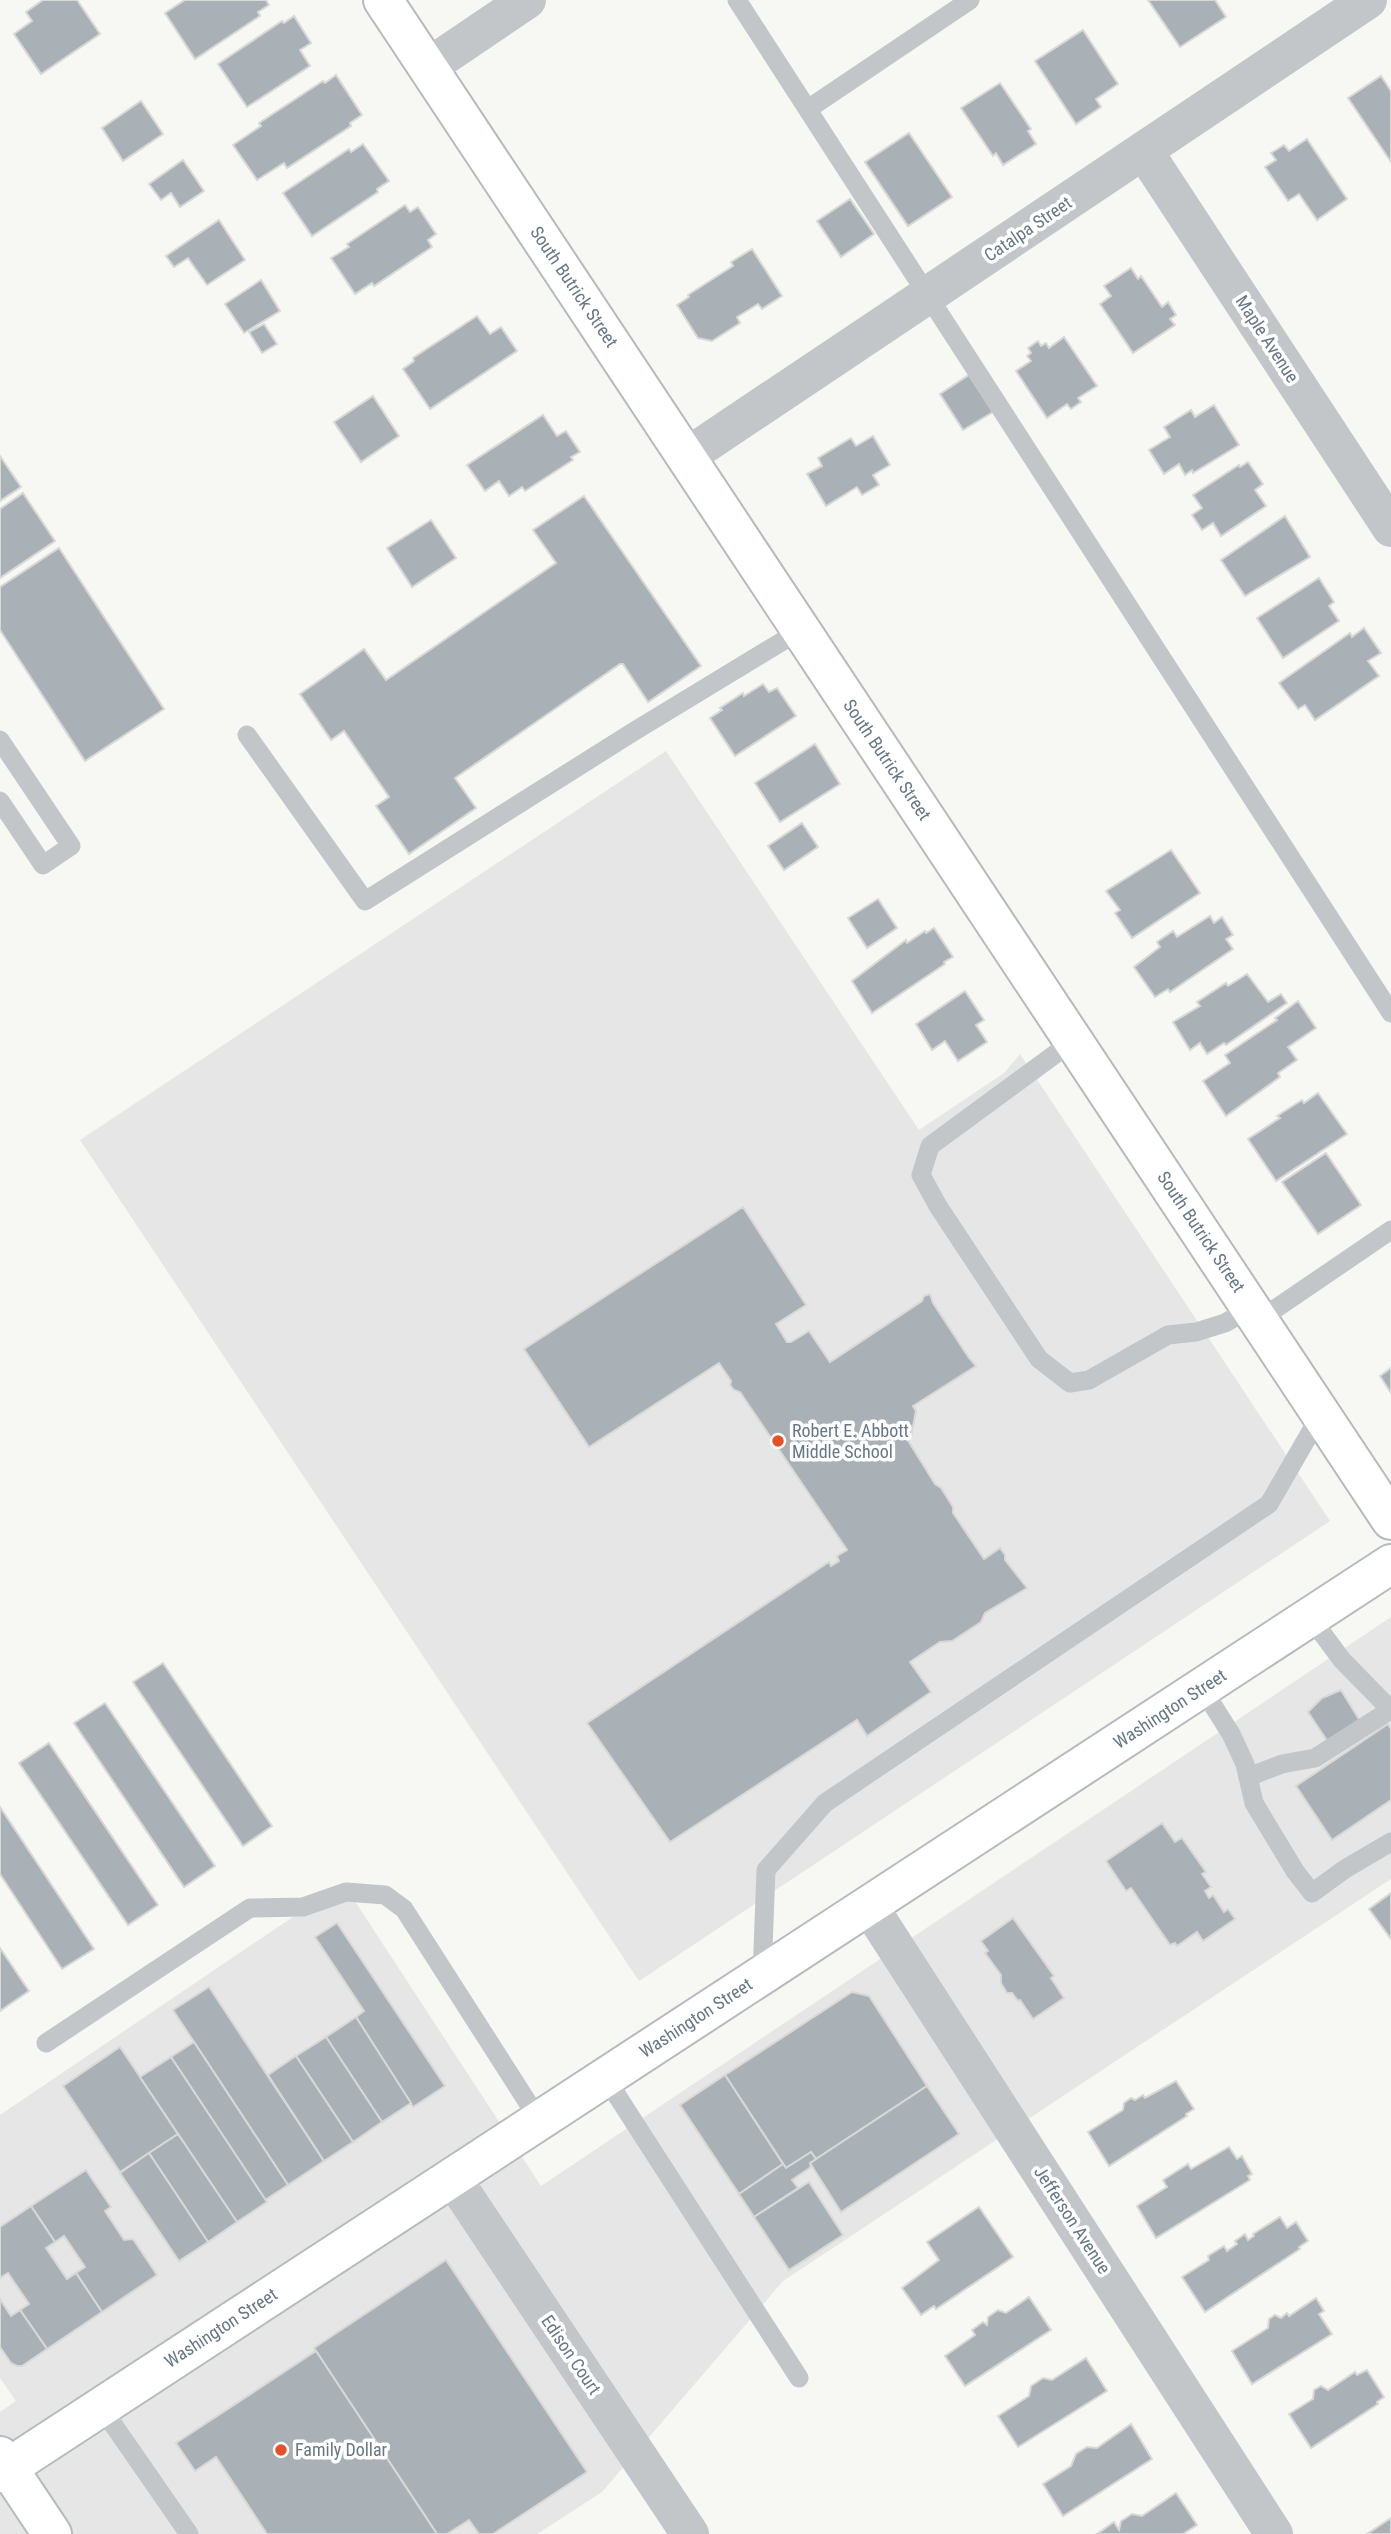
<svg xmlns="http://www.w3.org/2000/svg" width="1391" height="2534" font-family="'Roboto Condensed',sans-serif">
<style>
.built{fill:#e5e6e5}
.building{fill:#a9b1b7;stroke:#d8d8d6;stroke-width:2}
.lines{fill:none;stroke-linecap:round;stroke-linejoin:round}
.secondary-casing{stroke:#b4babe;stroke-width:42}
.lane{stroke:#c2c6c9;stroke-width:19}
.street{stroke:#c2c6c9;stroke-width:38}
.secondary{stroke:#fff;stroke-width:38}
.poi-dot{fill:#e45127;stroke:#fff;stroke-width:2.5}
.labels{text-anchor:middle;stroke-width:7;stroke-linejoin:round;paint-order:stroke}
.street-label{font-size:18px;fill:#667785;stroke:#fff}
.poi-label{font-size:18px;fill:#667785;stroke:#fff;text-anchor:start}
</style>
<rect width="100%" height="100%" fill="#f7f7f4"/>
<g class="built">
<path d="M666,751L919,1130L1004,1073L1020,1054L1330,1521L639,1981L80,1140Z"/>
<path d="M1391,1617V1879L783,2281L602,2492L537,2534H0V2412L16,2401L0,2378V2115L343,1883L541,2186Z"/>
</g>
<g class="building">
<path d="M43,0H77L100,34L41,74L14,34L32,21L26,12Z"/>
<path d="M185,0H266L269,5L258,12L260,16L195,59L165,13Z"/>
<path d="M1148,0H1215L1226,17L1180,47Z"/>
<path d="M294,16L311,43L300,50L310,66L247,107L218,64L282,21L284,23Z"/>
<path d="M1083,30L1118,84L1096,99L1101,107L1076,124L1035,61Z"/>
<path d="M336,75L362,115L350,123L351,126L287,168L284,163L257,180L233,145L261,126L259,123L323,81L325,83Z"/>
<path d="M1381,76L1391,91V162L1348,98Z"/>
<path d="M1000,83L1031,129L1028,131L1036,144L1003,165L996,153L993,156L961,108Z"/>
<path d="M141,101L163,134L123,161L102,128Z"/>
<path d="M909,133L952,197L908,226L865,162Z"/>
<path d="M1307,139L1347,199L1317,220L1299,194L1288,201L1265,167L1276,160L1271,153L1284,145L1289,151Z"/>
<path d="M363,144L389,181L377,189L378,192L312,236L283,193L349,149L351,152Z"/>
<path d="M183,160L204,191L180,207L171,193L161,200L149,184Z"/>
<path d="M850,199L874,234L841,257L817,221Z"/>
<path d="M405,205L410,212L418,207L436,234L428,240L432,247L374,286L372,283L355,294L331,258L349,247L347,244Z"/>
<path d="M219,220L245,260L207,285L188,258L174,267L166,256Z"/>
<path d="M752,249L782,296L762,309L758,304L737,317L740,323L712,341L698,338L677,305L689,297L688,295L733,266L731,262Z"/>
<path d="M1131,268L1138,279L1141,276L1162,307L1168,302L1176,315L1170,319L1175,325L1133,353L1100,304L1111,296L1104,286Z"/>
<path d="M261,280L280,311L244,333L225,304Z"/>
<path d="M477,316L490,334L501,327L517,351L430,409L403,369L414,361L413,358Z"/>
<path d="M264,324L277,344L262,353L249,332Z"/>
<path d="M1064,337L1097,386L1078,398L1081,402L1071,409L1067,404L1047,418L1016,371L1031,361L1027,356L1031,353L1028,348L1038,341L1041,346L1046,343L1049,348Z"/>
<path d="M969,375L993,412L963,430L940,394Z"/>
<path d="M373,396L399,436L361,462L334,422Z"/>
<path d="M1214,405L1239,445L1193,473L1192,470L1185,475L1179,464L1164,474L1149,450L1170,437L1164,427L1191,410L1195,417Z"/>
<path d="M543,415L557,436L566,431L580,452L571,457L573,460L525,491L522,487L509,496L499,481L485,491L467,465Z"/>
<path d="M873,436L890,465L873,475L879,485L862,495L857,487L826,506L807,474L822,466L818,458L851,438L856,446Z"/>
<path d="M0,456L21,487L0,501Z"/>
<path d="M1248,462L1263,484L1255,490L1266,506L1221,536L1213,523L1202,530L1192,515L1202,508L1193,495L1239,465L1240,467Z"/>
<path d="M23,493L55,541L0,578V509Z"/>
<path d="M584,496L701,666L648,702L623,664H620L455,778L476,808L409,854L376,806L389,797L344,731L331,740L300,694L364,649L386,680L556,563L533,530Z"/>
<path d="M1285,516L1310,557L1245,596L1221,560Z"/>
<path d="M431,520L456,558L412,587L387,548Z"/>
<path d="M59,548L164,709L85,761L0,630V587Z"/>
<path d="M1319,578L1334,602L1329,606L1339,621L1283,658L1257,618Z"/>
<path d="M1364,628L1381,653L1368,661L1379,676L1315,720L1305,705L1298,709L1279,683L1350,633L1352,637Z"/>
<path d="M763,684L769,692L777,688L796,716L735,756L710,718L722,710L720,708L743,693L744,696Z"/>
<path d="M815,744L840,784L780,822L755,783Z"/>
<path d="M802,823L818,847L784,870L768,846Z"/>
<path d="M1171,850L1200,893L1132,938L1115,913L1120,910L1106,891Z"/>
<path d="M878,899L897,928L867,948L848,918Z"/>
<path d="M1210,916L1214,923L1222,917L1233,935L1226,939L1233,949L1170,992L1168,989L1155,997L1134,967L1160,947L1157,942L1173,931L1177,937Z"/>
<path d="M934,928L953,957L944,962L945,964L872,1013L852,981L906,940L907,943L925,931L926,933Z"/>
<path d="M1247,974L1268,1002L1281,994L1287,1003L1226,1045L1224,1043L1207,1054L1200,1043L1190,1050L1173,1022L1200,1006L1197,1002L1226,983L1228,986Z"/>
<path d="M965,991L984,1020L976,1025L987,1042L958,1061L945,1041L932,1050L916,1024Z"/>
<path d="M1298,1001L1316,1028L1288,1047L1297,1060L1278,1073L1280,1077L1226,1116L1203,1081L1230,1063L1225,1055L1277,1020L1275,1018Z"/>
<path d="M1318,1093L1347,1134L1276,1181L1248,1139L1280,1118L1277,1116L1302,1100L1304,1103Z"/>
<path d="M1326,1153L1361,1205L1318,1234L1282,1182Z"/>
<path d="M743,1207L806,1305L776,1324L787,1342H791L809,1331L830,1362L922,1301L924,1296L930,1294L933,1303L969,1358L976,1366L913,1406L916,1411L911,1437L907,1439L935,1484L941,1488L953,1507V1513L984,1559L1000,1548L1005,1555V1560L1027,1588L985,1613L981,1622L952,1641L940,1642L910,1662L931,1692L867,1736L857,1720L670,1842L587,1723L829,1562L831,1566L839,1561L837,1556L847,1550L740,1392L734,1390L730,1385L731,1381L719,1363L589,1447L524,1349Z"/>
<path d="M1391,1368V1393L1380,1376Z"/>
<path d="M163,1663L272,1826L243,1846L133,1682Z"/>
<path d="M1341,1690L1360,1721L1328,1742L1308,1712L1322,1698Z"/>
<path d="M105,1703L215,1866L184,1887L74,1723Z"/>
<path d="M1388,1724L1391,1729V1800L1332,1840L1296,1786Z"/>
<path d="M49,1743L158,1905L128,1925L19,1763Z"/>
<path d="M0,1807L94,1949L62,1969L0,1874Z"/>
<path d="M1162,1823L1175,1842L1182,1838L1206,1872L1202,1874L1211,1887L1205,1891L1209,1898L1213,1895L1224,1912L1228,1909L1235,1919L1203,1941L1197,1932L1177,1946L1175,1943L1170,1945L1131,1888L1126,1891L1106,1861Z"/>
<path d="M1391,1893V1939L1369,1909Z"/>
<path d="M1013,1918L1054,1976L1051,1978L1064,1998L1033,2019L1020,2000L1018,2001L1012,1993H1007L1001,1983V1975L985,1953L988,1951L981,1941Z"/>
<path d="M337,1923L445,2086L413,2107L356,2017L364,2011L315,1937Z"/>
<path d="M0,1948L29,1991L0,2011Z"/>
<path d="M209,1987L324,2161L288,2185L173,2010Z"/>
<path d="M852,1992L869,1996L927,2086L816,2159L811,2152L786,2168L725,2075Z"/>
<path d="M356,2017L411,2103L382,2122L326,2037Z"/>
<path d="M326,2037L382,2122L353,2142L296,2056Z"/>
<path d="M194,2042L288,2185L265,2200L171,2057Z"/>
<path d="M120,2047L178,2134L120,2172L63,2086Z"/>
<path d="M296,2056L353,2142L324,2161L268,2075Z"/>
<path d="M171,2057L267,2202L237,2222L140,2077Z"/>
<path d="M725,2075L783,2164L739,2194L680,2105Z"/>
<path d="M1176,2081L1194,2109L1186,2114L1187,2116L1109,2166L1088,2132L1123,2110L1124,2103L1131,2098L1135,2100L1143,2095L1145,2098Z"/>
<path d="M927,2086L959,2134L841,2212L810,2163Z"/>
<path d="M178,2134L237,2222L208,2242L149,2153Z"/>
<path d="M1229,2147L1237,2159L1242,2156L1252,2174L1248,2176L1250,2180L1156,2238L1137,2206L1167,2187L1163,2180L1188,2164L1191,2169Z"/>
<path d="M811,2152L816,2159L810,2163L811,2167L792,2180L798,2188L754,2217L739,2194L783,2164L786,2168Z"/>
<path d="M149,2153L208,2242L179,2261L120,2173Z"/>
<path d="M86,2170L111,2207L105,2211L124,2240L133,2239L157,2275L102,2312L76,2273L85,2267L64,2236L55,2242L31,2206Z"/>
<path d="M809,2182L843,2235L789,2270L754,2217Z"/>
<path d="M31,2206L55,2242L46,2248L67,2279L76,2273L102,2312L47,2349L20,2310L29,2304L8,2273L0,2278V2227Z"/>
<path d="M979,2207L1013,2257L936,2309L934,2306L921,2315L902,2288L939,2260L927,2242Z"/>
<path d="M1280,2217L1287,2228L1296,2222L1308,2241L1299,2247L1300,2249L1205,2312L1182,2277L1209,2260L1208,2256L1224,2246L1227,2251L1237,2244L1235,2241L1245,2234L1248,2240L1254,2236L1253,2234Z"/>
<path d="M446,2260L587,2472L493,2534H479L469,2520L447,2534H437L314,2348Z"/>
<path d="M1029,2297L1051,2330L965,2386L945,2356L975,2335L972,2330L983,2322L987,2325L988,2317L998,2310L1006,2313Z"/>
<path d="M1316,2298L1324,2311L1319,2314L1332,2334L1252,2384L1232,2351L1268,2328L1269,2319L1275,2315L1281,2318L1287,2313L1289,2316Z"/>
<path d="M0,2299L11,2316L20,2310L47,2349L22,2366H17L11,2363L0,2347Z"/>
<path d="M316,2351L437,2534H267L216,2457L195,2471L176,2443Z"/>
<path d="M1086,2358L1107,2391L1018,2447L998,2416L1029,2396L1031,2386L1043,2378L1052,2380Z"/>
<path d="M1367,2370L1384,2397L1377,2402L1378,2404L1311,2448L1289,2414L1313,2399L1314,2390L1321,2386L1328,2390L1355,2372L1357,2375Z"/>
<path d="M1131,2424L1152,2459L1063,2516L1043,2484L1071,2466L1076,2454L1087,2447L1097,2448Z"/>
<path d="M1176,2493L1197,2525L1183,2534H1097L1114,2522L1119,2530L1121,2521L1132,2514L1142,2516Z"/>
<path d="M1391,2518V2534H1367Z"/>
</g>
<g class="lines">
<defs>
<g id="secondary">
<path d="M383,0L1391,1520"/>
<path d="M0,2456L52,2534"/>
<path d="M0,2473L1391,1564"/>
</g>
</defs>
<use href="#secondary" class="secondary-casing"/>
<g class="lane">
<path d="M737,0L1391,1013"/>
<path d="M808,109L970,0"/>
<path d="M247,735L365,901L633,732L801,630"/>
<path d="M0,740L71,846L43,865L0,801"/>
<path d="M1073,1041L930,1146L921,1175L938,1206L1039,1359L1070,1383L1089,1380L1168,1335L1196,1332L1225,1323L1251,1308"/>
<path d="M1259,1320L1391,1230"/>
<path d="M1310,1617L1342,1660L1391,1710"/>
<path d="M1202,1688L1231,1734L1245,1764L1254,1803L1295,1871L1312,1893L1345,1869L1391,1842"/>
<path d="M1248,1777L1282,1764L1315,1758L1384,1714L1390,1711L1391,1712"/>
<path d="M762,1975L766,1870L825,1803L1269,1504L1321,1414"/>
<path d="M46,2043L250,1908L303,1907L346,1892L385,1895L404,1909L539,2120"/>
<path d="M605,2077L799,2378"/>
<path d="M101,2407L189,2534"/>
</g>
<g class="street">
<path d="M428,67L527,0"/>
<path d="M1144,151L1391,528"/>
<path d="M686,457L1368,0"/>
<path d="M869,1906L1274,2534"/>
<path d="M452,2177L690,2534"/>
</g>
<use href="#secondary" class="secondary"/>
</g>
<g class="poi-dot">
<circle cx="778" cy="1441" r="7"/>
<circle cx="281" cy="2450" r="7"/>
</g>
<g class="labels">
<g class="street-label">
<text transform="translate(1028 229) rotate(-34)" y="6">Catalpa Street</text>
<text transform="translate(574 287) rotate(56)" y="6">South Butrick Street</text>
<text transform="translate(1267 339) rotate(57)" y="6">Maple Avenue</text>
<text transform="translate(887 760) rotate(56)" y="6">South Butrick Street</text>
<text transform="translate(1201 1232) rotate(56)" y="6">South Butrick Street</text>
<text transform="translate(1170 1709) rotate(-33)" y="6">Washington Street</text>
<text transform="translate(696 2018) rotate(-33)" y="6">Washington Street</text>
<text transform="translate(1072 2220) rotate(57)" y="6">Jefferson Avenue</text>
<text transform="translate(221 2328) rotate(-33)" y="6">Washington Street</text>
<text transform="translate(571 2355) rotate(56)" y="6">Edison Court</text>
</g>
<g class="poi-label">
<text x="792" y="1437">Robert E. Abbott<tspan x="792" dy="21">Middle School</tspan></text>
<text x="295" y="2456">Family Dollar</text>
</g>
</g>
</svg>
